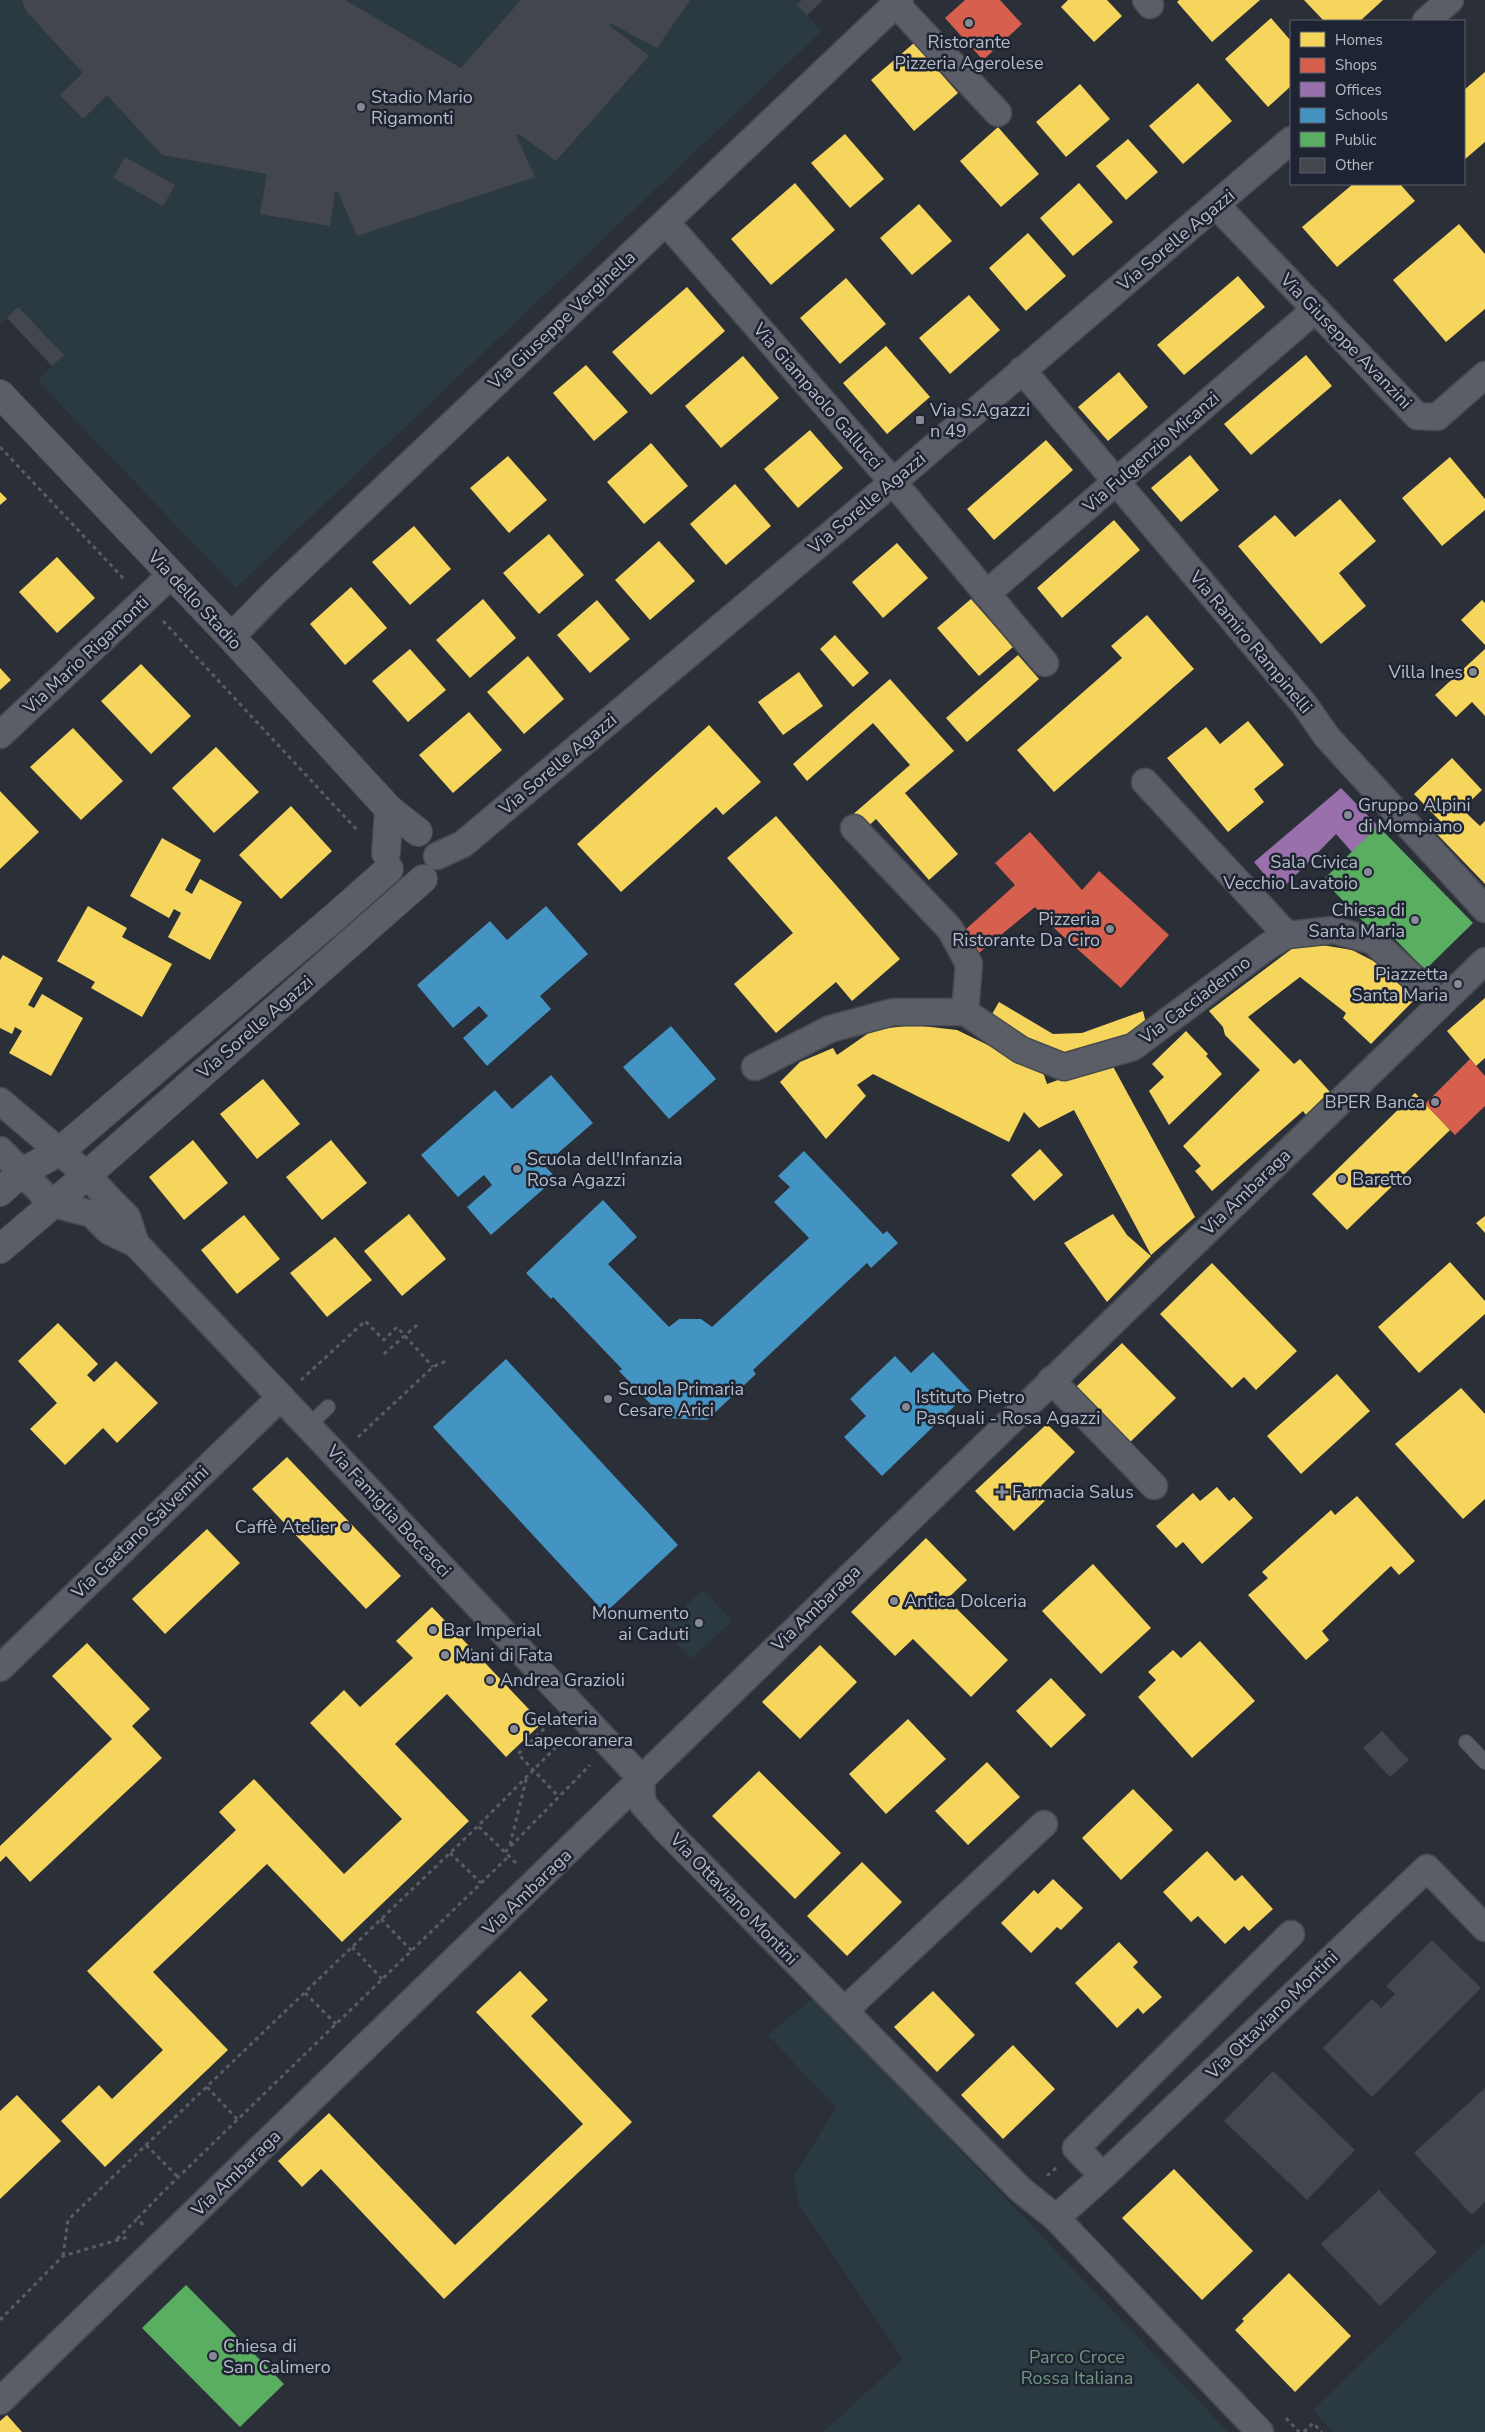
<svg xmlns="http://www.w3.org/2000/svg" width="1485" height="2432" font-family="'Nunito Sans',sans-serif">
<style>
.green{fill:#2b3a40}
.homes{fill:#f6d55c}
.shops{fill:#d6604d}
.offices{fill:#9970ab}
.schools{fill:#4393c3}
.public{fill:#5aae61}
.building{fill:#43464c}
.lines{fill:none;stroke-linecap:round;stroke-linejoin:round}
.service-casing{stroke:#474a50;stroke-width:16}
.minor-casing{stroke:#474a50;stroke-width:29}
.tertiary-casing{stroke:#474a50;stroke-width:30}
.path{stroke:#595d63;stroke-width:3;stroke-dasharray:4 4;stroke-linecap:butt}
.service{stroke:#5b5e66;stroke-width:14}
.minor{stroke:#5b5e66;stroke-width:26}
.tertiary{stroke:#5b5e66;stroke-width:28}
.poi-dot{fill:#858a95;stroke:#1f2432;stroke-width:2}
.labels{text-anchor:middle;stroke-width:5;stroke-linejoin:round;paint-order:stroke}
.poi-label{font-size:18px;fill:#b6bbc8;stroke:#1f2432;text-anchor:start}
.street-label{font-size:18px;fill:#b6bbc8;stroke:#1f2432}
.park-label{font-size:18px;fill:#6f977d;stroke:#1f2432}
</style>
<rect width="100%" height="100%" fill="#2b2f37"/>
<g class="green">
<path d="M0,0H823L807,15L822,31L236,588L38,381L52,366L7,318L0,324Z"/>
<path d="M703,1590L732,1621L691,1659L662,1627Z"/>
<path d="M814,1997L1228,2432H823L903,2359L799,2205L794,2176L836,2108L768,2035Z"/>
<path d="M1485,2243V2432H1334L1313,2410Z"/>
</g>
<g class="homes">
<path d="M1068,0H1107L1122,16L1094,42L1061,7Z"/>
<path d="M1179,0H1260L1212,42L1177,2Z"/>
<path d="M1304,0H1383L1360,21H1324Z"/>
<path d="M1271,18L1291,41V86L1268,107L1225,59Z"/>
<path d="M914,43L958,93L914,131L871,80Z"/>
<path d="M1485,72V142L1464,160V90Z"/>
<path d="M1198,83L1232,121L1183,164L1149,126Z"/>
<path d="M1080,84L1110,119L1066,157L1036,122Z"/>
<path d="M998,127L1039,174L1001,207L960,161Z"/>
<path d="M845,134L884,179L850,208L811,163Z"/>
<path d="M1128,139L1158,172L1126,200L1096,166Z"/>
<path d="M795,183L835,230L771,285L731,239Z"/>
<path d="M1079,183L1113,222L1073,256L1040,218Z"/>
<path d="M1353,184H1400L1415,201L1337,267L1302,227Z"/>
<path d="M919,204L952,241L912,275L880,238Z"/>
<path d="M1459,224L1485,254V309L1446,342L1393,280Z"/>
<path d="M1028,233L1066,276L1026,311L989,268Z"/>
<path d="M1238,276L1265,307L1184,375L1157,345Z"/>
<path d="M846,278L886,324L840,364L800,318Z"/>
<path d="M687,287L725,331L651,395L612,352Z"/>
<path d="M969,295L1000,330L950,374L919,338Z"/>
<path d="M886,346L930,397L887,434L843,383Z"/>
<path d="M1306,355L1332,386L1251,455L1224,424Z"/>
<path d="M743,356L779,398L721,448L685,406Z"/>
<path d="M586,365L628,412L594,441L553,393Z"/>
<path d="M1119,372L1148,407L1108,441L1078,407Z"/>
<path d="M810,430L843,468L798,508L764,469Z"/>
<path d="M1046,440L1073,470L994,540L967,509Z"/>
<path d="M651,443L688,486L644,524L607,482Z"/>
<path d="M1190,455L1219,490L1181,522L1151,488Z"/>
<path d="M508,456L547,500L509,533L470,488Z"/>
<path d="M1450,457L1485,499V510L1442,546L1402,498Z"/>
<path d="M735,484L771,526L726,565L690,524Z"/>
<path d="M0,492L7,499L0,505Z"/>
<path d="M1340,499L1376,541L1339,573L1366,606L1321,644L1238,546L1275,515L1295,537Z"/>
<path d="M1114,520L1140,550L1062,618L1037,588Z"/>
<path d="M414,526L451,569L410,605L372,562Z"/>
<path d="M549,534L584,575L539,614L503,573Z"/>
<path d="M659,541L695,581L650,620L615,580Z"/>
<path d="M897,543L928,578L883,618L852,582Z"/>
<path d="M57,557L95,598L57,633L19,592Z"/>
<path d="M351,587L387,628L345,665L310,624Z"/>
<path d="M483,599L516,638L470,678L436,640Z"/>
<path d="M971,599L1013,647L979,676L937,628Z"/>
<path d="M597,600L630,639L590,673L557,635Z"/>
<path d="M1482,600L1485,603V645L1461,620Z"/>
<path d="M1147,615L1194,669L1054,792L1017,750L1122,658L1111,646Z"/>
<path d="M835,635L869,673L853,687L820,649Z"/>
<path d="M410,649L446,690L408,722L372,681Z"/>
<path d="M1485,649V716L1472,702L1456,717L1435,695Z"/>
<path d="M1018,655L1039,679L967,742L946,718Z"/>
<path d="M528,656L564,699L524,734L487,692Z"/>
<path d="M141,664L191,716L151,754L101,701Z"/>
<path d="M0,668L11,680L0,690Z"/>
<path d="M799,672L823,706L783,735L758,702Z"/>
<path d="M890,679L954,751L905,793L958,854L929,880L876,819L864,830L851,816L910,765L873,723L807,781L793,764Z"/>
<path d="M469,712L502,750L453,793L419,755Z"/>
<path d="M1248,721L1284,765L1254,789L1264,802L1228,832L1167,758L1206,727L1220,744Z"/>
<path d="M709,725L761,782L723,815L716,807L621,892L577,844Z"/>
<path d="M73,728L123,781L81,820L30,767Z"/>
<path d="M216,747L259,792L214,833L172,788Z"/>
<path d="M1452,758L1482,790L1462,809L1480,826L1485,821V884L1437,834L1445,826L1414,794Z"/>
<path d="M0,791L39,832L0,869Z"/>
<path d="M291,806L332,851L281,899L239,855Z"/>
<path d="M776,816L900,959L852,1001L836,982L776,1033L734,984L793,933L727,858Z"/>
<path d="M162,838L201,860L185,890L192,894L200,879L242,902L210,960L168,937L181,913L174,909L169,918L130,896Z"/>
<path d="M1356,884L1368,897L1357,908L1345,895Z"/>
<path d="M88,906L127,928L122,937L172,964L142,1017L91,988L95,982L57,961Z"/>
<path d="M1316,944L1352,950L1389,969L1419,995L1371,1044L1343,1018L1346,1013L1300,977L1248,1017L1294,1064L1300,1059L1330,1092L1306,1115L1303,1111L1212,1191L1195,1171L1201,1166L1183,1146L1260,1070L1225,1035L1223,1027L1209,1011L1293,948Z"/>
<path d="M3,955L43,978L28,1005L34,1008L42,994L83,1018L51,1076L9,1053L22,1031L15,1027L12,1034L0,1028V960Z"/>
<path d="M1485,998V1058L1476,1066L1447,1031Z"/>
<path d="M999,1002L1053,1034L1082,1033L1143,1011L1147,1028L1085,1052L1043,1054L988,1021Z"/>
<path d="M913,1025L957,1030L1043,1072L1047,1084L1110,1061L1195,1217L1151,1255L1074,1110L1039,1128L1024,1112L1009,1142L873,1074L857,1085L866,1096L826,1139L780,1082L800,1062L833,1048L837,1055L873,1030Z"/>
<path d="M1186,1031L1208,1054L1206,1056L1222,1074L1169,1125L1149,1091L1164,1077L1152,1064Z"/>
<path d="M263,1079L300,1124L257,1159L220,1114Z"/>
<path d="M1415,1093L1450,1130L1347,1230L1312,1194Z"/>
<path d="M193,1140L228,1183L184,1220L149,1177Z"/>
<path d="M331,1140L367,1183L322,1220L286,1177Z"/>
<path d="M1040,1149L1063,1175L1034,1201L1011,1175Z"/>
<path d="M409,1214L446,1259L402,1296L364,1251Z"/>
<path d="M1113,1214L1127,1235L1151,1256L1107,1302L1064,1243Z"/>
<path d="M244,1215L280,1259L237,1294L201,1250Z"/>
<path d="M1485,1216V1233L1476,1223Z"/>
<path d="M335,1237L372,1280L327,1317L290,1273Z"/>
<path d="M1450,1262L1485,1301V1314L1419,1373L1378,1327Z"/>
<path d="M1212,1263L1297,1351L1256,1390L1244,1377L1232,1388L1160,1314Z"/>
<path d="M58,1323L98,1364L87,1375L94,1382L116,1361L158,1403L117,1443L103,1428L65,1465L30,1429L57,1403L18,1361Z"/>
<path d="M1122,1343L1176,1398L1129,1443L1076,1387Z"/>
<path d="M1337,1374L1370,1411L1301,1474L1267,1436Z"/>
<path d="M1461,1388L1485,1414V1499L1463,1519L1395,1444Z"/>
<path d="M1047,1424L1075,1452L1041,1486L1051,1495L1014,1531L975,1491Z"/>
<path d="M287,1457L401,1576L366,1609L252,1489Z"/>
<path d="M1217,1487L1229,1501L1234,1497L1253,1518L1202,1564L1183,1542L1176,1548L1156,1526L1193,1493L1200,1501Z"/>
<path d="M1357,1496L1415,1561L1399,1575L1391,1566L1322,1631L1329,1640L1306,1660L1248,1595L1268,1578L1262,1572L1331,1510L1335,1515Z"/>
<path d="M207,1529L240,1563L165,1634L132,1599Z"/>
<path d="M926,1538L967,1580L947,1599L1008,1660L971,1697L913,1639L895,1656L851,1612Z"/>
<path d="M1093,1564L1151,1628L1101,1674L1042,1611Z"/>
<path d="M432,1607L542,1723L506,1757L447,1694L395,1744L469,1821L342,1942L267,1864L153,1972L228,2050L105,2167L61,2121L99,2085L112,2099L163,2050L87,1971L236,1830L219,1812L254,1779L344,1874L402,1819L310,1723L344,1690L360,1707L413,1658L396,1641Z"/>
<path d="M1200,1641L1255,1701L1192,1758L1138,1697L1156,1680L1148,1672L1173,1650L1181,1658Z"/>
<path d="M87,1643L150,1709L132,1726L162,1758L30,1882L6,1856L0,1862V1846L112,1739L52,1676Z"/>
<path d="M820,1645L857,1682L800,1739L762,1702Z"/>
<path d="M1051,1678L1086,1715L1051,1748L1016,1711Z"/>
<path d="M908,1719L946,1759L886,1814L849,1774Z"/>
<path d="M987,1762L1020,1797L968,1845L935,1811Z"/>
<path d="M759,1771L841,1853L795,1899L712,1816Z"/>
<path d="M1133,1789L1173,1830L1121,1880L1082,1838Z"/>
<path d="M1207,1851L1235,1881L1242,1875L1273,1909L1249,1931L1244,1926L1225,1944L1198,1916L1191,1922L1163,1892Z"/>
<path d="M862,1862L902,1902L847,1956L807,1916Z"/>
<path d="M1053,1879L1083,1908L1061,1930L1057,1927L1031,1953L1001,1923L1034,1890L1038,1894Z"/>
<path d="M1119,1942L1138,1962L1133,1967L1162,1997L1143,2014L1138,2008L1117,2028L1075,1983Z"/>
<path d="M520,1971L548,2000L531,2016L632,2122L444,2299L321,2169L302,2187L278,2161L329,2113L455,2245L583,2124L476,2012Z"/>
<path d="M933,1991L975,2035L937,2072L894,2027Z"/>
<path d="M1013,2045L1055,2089L1003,2139L961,2095Z"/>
<path d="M17,2095L61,2141L0,2199V2111Z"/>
<path d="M1174,2169L1253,2251L1202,2300L1122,2218Z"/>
<path d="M1289,2273L1351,2336L1295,2392L1235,2330L1244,2321L1242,2319Z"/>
<path d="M7,2415L22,2432H0V2421Z"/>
</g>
<g class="shops">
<path d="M965,0H1000L1022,24L983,60L945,18Z"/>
<path d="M1030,832L1082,890L1099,871L1169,935L1121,988L1055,929L1035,907L975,956L965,930L1015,885L995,863Z"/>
<path d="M1470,1059L1485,1076V1106L1455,1135L1425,1104Z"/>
</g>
<path class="offices" d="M1341,788L1378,826L1352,852L1336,834L1279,892L1254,862Z"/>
<g class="schools">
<path d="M546,906L588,954L540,996L551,1009L487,1066L463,1038L488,1016L479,1006L453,1028L417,985L490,921L507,940Z"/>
<path d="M671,1026L716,1079L669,1119L623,1067Z"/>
<path d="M551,1075L593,1123L544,1165L556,1178L491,1235L467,1207L492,1185L484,1175L458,1197L421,1155L495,1090L512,1109Z"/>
<path d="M804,1151L883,1234L887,1231L898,1243L871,1268L867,1263L753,1370L756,1374L707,1420L664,1418L619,1371L622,1369L553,1297L551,1299L526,1273L603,1200L637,1237L608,1264L669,1327L679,1319H701L712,1327L809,1238L774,1202L790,1187L778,1176Z"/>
<path d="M933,1352L970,1391L882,1476L844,1437L866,1416L850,1399L895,1356L911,1373Z"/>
<path d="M506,1359L678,1545L605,1613L433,1427Z"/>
</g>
<g class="public">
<path d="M1378,826L1473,923L1425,970L1390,934L1383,942L1323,880Z"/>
<path d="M186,2285L284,2384L240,2427L142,2328Z"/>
</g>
<g class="building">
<path d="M22,0H345L461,68L521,0H690L657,48L610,23L609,25L649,56L556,161L519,134L516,135L535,177L357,236L338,192H335L330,226L260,214L267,174L162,155L107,95L83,119L60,95L83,73L26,11Z"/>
<path d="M802,0H823L807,15L797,5Z"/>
<path d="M125,157L175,185L163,206L113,178Z"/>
<path d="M18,307L64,355L52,366L7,318Z"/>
<path d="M1382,1731L1409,1760L1390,1777L1363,1748Z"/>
<path d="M1432,1940L1481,1988L1372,2097L1323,2048L1372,1999L1381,2008L1395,1994L1386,1986Z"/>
<path d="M1273,2071L1355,2150L1307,2200L1224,2121Z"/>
<path d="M1485,2088V2202L1472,2215L1414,2153Z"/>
<path d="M1379,2190L1437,2252L1380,2306L1321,2244Z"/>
</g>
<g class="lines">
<defs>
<g id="service">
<path d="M308,1426L328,1407"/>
<path d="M1466,1742L1485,1762"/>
</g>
<g id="minor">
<path d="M1146,0L1150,5"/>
<path d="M896,4L998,113"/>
<path d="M1426,21L1450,0"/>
<path d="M1217,206L1417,416L1437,417L1485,375"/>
<path d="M666,222L893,482L1045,663"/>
<path d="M1022,370L1304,704L1327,737L1485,909"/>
<path d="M986,594L1316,309"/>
<path d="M231,637L273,594L900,0"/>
<path d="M0,735L171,575"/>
<path d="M1145,782L1287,935"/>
<path d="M854,828L950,929L969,964L965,1012"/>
<path d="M437,856L463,844L893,482L1291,140"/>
<path d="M755,1067L830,1029L893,1012H965L1021,1050L1064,1067L1133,1047L1268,946L1287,935L1334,930L1373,941L1441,1003"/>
<path d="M0,1101L87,1175L109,1199L127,1217L136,1244"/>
<path d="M0,1150L53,1204L92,1214L109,1231L136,1244L641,1778"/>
<path d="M1051,1380L1154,1486"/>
<path d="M0,1668L281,1397"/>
<path d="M641,1778L642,1803L666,1830L1020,2189L1056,2218L1260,2432"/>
<path d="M844,2011L1044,1824"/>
<path d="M1103,2176L1076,2148L1291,1934"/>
<path d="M1056,2218L1103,2176L1427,1868L1485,1928"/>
<path d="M0,2401L1485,961"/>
</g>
<g id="tertiary">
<path d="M0,394L231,637L389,809L418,832"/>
<path d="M386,853L389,809"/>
<path d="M0,1192L22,1172L59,1152L336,916L389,869"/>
<path d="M0,1249L87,1175L423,879"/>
</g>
</defs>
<use href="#service" class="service-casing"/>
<use href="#minor" class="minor-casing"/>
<use href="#tertiary" class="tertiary-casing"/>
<g class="path">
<path d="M0,447L124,579"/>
<path d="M163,621L357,830"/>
<path d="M384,1354L417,1325"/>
<path d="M301,1380L365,1321L384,1340L397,1327L433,1367"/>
<path d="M358,1437L433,1367L448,1360"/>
<path d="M550,1723L518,1754L559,1797"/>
<path d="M510,1845L527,1776"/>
<path d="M505,1852L590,1765"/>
<path d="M450,1853L481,1883"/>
<path d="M516,1863L478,1826L565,1738"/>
<path d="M381,1919L412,1951"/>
<path d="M352,1947L382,1979"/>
<path d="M305,1993L336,2024"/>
<path d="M207,2087L238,2120"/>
<path d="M146,2145L179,2178"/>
<path d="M1047,2176L1057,2167"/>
<path d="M143,2225L138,2218L164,2191L509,1856"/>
<path d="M117,2239L138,2218"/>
<path d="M63,2256L68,2220L478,1826"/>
<path d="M0,2320L63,2256L128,2237"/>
<path d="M1286,2418L1299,2432"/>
<path d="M1304,2432L1313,2423L1322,2432"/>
</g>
<use href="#service" class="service"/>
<use href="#minor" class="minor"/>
<use href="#tertiary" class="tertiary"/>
</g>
<g class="poi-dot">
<circle cx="969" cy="23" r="5"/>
<circle cx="361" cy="107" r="5"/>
<rect x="915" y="415" width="10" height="10" rx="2.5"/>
<circle cx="1473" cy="672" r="5"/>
<circle cx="1348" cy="815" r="5"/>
<circle cx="1368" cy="872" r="5"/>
<circle cx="1415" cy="920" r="5"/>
<circle cx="1110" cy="929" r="5"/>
<circle cx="1458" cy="984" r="5"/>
<circle cx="1435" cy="1102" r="5"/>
<circle cx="517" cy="1169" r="5"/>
<circle cx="1342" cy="1179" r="5"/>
<circle cx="608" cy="1399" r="5"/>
<circle cx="906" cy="1407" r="5"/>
<path d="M999.5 1484.5h5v5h5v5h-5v5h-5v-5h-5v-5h5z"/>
<circle cx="346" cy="1527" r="5"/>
<circle cx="894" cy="1601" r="5"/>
<circle cx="699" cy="1623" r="5"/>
<circle cx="433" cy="1630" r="5"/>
<circle cx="445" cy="1655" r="5"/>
<circle cx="490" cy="1680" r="5"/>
<circle cx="514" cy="1729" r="5"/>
<circle cx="213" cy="2356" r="5"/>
</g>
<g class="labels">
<g class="poi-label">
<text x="969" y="48" text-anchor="middle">Ristorante<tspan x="969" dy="21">Pizzeria Agerolese</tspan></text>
<text x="371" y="103">Stadio Mario<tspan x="371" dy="21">Rigamonti</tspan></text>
<text x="930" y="416">Via S.Agazzi<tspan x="930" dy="21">n 49</tspan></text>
<text x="1463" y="678" text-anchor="end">Villa Ines</text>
<text x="1358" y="811">Gruppo Alpini<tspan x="1358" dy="21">di Mompiano</tspan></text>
<text x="1358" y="868" text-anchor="end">Sala Civica<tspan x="1358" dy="21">Vecchio Lavatoio</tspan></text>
<text x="1405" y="916" text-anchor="end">Chiesa di<tspan x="1405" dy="21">Santa Maria</tspan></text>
<text x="1100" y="925" text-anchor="end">Pizzeria<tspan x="1100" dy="21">Ristorante Da Ciro</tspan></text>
<text x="1448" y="980" text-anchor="end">Piazzetta<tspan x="1448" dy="21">Santa Maria</tspan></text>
<text x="1425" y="1108" text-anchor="end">BPER Banca</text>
<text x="527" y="1165">Scuola dell'Infanzia<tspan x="527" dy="21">Rosa Agazzi</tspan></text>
<text x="1352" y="1185">Baretto</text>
<text x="618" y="1395">Scuola Primaria<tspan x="618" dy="21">Cesare Arici</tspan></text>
<text x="916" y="1403">Istituto Pietro<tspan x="916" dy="21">Pasquali - Rosa Agazzi</tspan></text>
<text x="1012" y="1498">Farmacia Salus</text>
<text x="336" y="1533" text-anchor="end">Caffè Atelier</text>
<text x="904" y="1607">Antica Dolceria</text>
<text x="689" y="1619" text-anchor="end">Monumento<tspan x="689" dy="21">ai Caduti</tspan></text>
<text x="443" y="1636">Bar Imperial</text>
<text x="455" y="1661">Mani di Fata</text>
<text x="500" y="1686">Andrea Grazioli</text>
<text x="524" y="1725">Gelateria<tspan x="524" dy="21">Lapecoranera</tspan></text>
<text x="223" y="2352">Chiesa di<tspan x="223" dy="21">San Calimero</tspan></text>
</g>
<g class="street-label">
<text transform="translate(1176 240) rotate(-40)" y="6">Via Sorelle Agazzi</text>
<text transform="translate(562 320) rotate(-43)" y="6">Via Giuseppe Verginella</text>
<text transform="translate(1346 341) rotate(46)" y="6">Via Giuseppe Avanzini</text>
<text transform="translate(818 396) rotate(49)" y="6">Via Giampaolo Gallucci</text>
<text transform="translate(1151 452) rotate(-41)" y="6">Via Fulgenzio Micanzi</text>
<text transform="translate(867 503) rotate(-40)" y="6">Via Sorelle Agazzi</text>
<text transform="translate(195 600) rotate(47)" y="6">Via dello Stadio</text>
<text transform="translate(1251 642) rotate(50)" y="6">Via Ramiro Rampinelli</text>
<text transform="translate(86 655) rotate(-43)" y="6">Via Mario Rigamonti</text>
<text transform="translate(558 764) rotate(-40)" y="6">Via Sorelle Agazzi</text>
<text transform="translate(1195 1000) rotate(-37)" y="6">Via Cacciadenno</text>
<text transform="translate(255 1027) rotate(-41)" y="6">Via Sorelle Agazzi</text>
<text transform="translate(1246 1192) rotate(-44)" y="6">Via Ambaraga</text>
<text transform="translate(389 1511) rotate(47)" y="6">Via Famiglia Boccacci</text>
<text transform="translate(140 1532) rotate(-44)" y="6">Via Gaetano Salvemini</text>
<text transform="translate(816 1608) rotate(-44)" y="6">Via Ambaraga</text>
<text transform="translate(527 1892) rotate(-44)" y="6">Via Ambaraga</text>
<text transform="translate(734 1899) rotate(46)" y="6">Via Ottaviano Montini</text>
<text transform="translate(1272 2015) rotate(-44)" y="6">Via Ottaviano Montini</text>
<text transform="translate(236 2173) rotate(-44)" y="6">Via Ambaraga</text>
</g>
<g class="park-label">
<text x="1077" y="2363">Parco Croce<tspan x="1077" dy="21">Rossa Italiana</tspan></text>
</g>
</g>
<rect x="1290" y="20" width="175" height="165" fill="#1f2432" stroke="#5b606e"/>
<rect x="1300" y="32" width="25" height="15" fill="#f6d55c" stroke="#5b606e"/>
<text x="1335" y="45" font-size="15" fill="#b6bbc8">Homes</text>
<rect x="1300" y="58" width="25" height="15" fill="#d6604d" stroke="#5b606e"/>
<text x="1335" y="70" font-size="15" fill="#b6bbc8">Shops</text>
<rect x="1300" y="82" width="25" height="15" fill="#9970ab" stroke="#5b606e"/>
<text x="1335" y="95" font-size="15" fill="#b6bbc8">Offices</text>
<rect x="1300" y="108" width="25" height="15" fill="#4393c3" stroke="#5b606e"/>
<text x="1335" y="120" font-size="15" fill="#b6bbc8">Schools</text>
<rect x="1300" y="132" width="25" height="15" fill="#5aae61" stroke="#5b606e"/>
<text x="1335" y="145" font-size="15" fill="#b6bbc8">Public</text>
<rect x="1300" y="158" width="25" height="15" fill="#43464c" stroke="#5b606e"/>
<text x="1335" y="170" font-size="15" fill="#b6bbc8">Other</text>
</svg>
